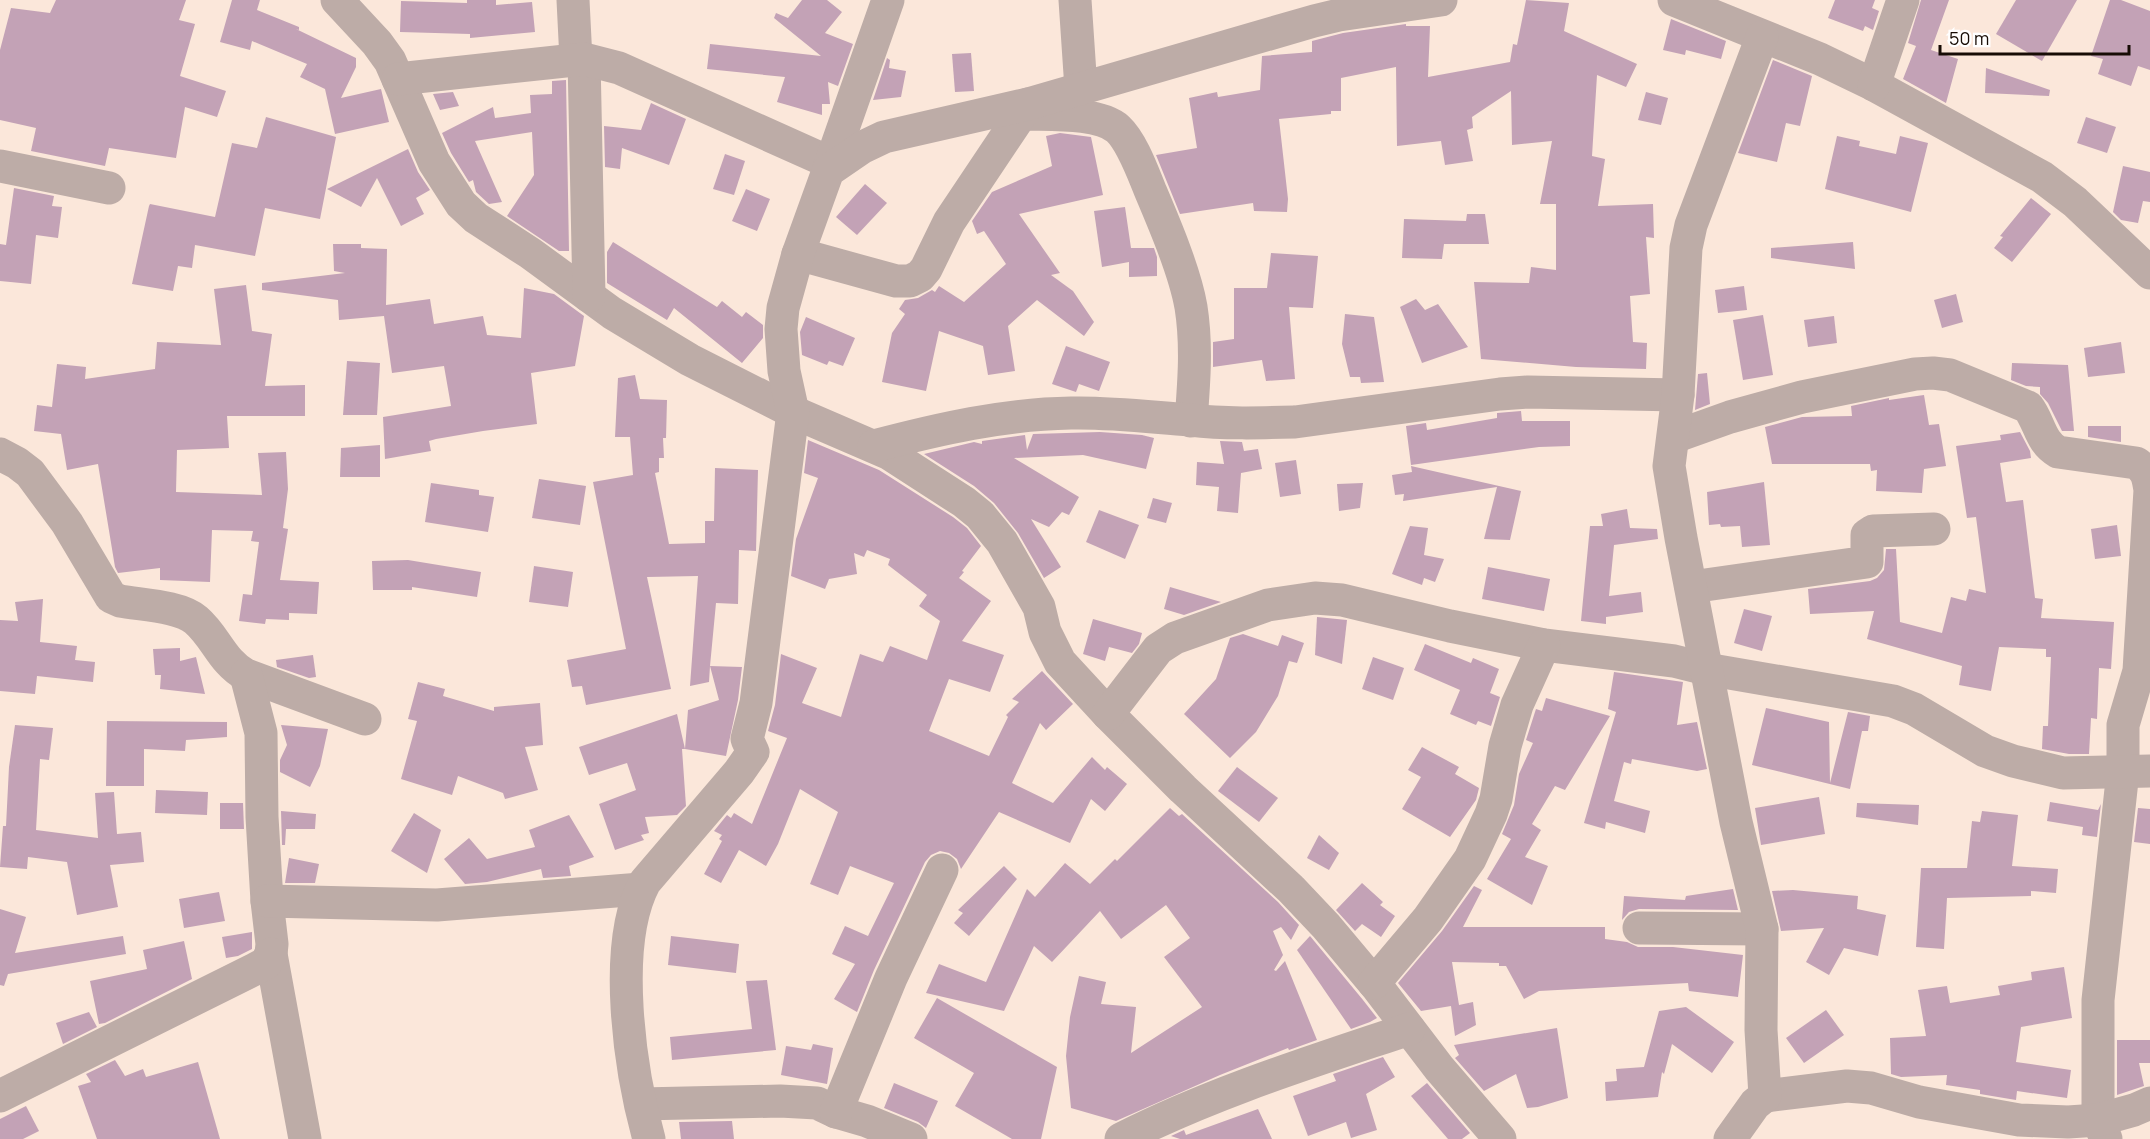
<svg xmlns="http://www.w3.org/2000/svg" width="2150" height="1139" font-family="Manrope,sans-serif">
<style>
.building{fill:#c3a2b6}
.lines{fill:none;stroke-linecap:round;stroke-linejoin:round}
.minor{stroke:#bdaca7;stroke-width:33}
</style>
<rect width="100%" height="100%" fill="#fbe7da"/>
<g class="building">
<path d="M56,0H186L179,20L195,24L180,76L226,91L217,117L185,107L176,158L109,148L105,166L31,151L36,128L0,120V50L11,8L50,13Z"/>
<path d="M232,0H260L257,10L299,27V30L296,29L356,58V67L341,98L381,89L389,122L335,134L325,89L300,77L307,64L252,41L250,50L220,42Z"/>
<path d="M467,0H496V5L532,2L535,32L470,38V34L400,32L401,1L467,3Z"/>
<path d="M802,0H827L842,12L825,33L853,44L838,86L828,82L830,104H822V115L777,102L785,77L707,69L710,44L821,56L774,18L776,13L788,18Z"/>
<path d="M1526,0L1569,3L1564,31L1637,64L1626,87L1597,75L1592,156L1605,159L1598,206L1653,204L1654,238L1646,237L1650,294L1630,296L1633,342L1647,343L1646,369L1576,367L1481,359L1474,282L1529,283L1531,267L1556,270V204H1540L1552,141L1512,145L1511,91L1472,117L1473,128L1467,130L1473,161L1445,165L1441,141L1397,146L1396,67L1341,78V111H1331V114L1279,119L1288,199L1287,212L1254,211L1253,203L1180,214L1156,155L1197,148L1189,98L1217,92L1218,97L1260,90L1262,56L1312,52V41L1343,33L1406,24V26H1430L1428,77L1510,62L1513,44L1517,45Z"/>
<path d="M1835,0H1875L1872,8L1879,11L1873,30L1865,26L1863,31L1828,18Z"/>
<path d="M1921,0H1949L1931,50L1958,59L1946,103L1903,79L1916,46L1908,43Z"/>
<path d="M2016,0H2077L2042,61L1996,34Z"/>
<path d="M2110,0H2121L2150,11V70L2138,66L2131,86L2098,74L2103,59L2091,56Z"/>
<path d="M1671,19L1726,41L1721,59L1686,50L1685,55L1663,50Z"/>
<path d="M971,53L974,91L955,92L952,54Z"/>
<path d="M887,58L890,60L889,68L906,71L901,97L873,100Z"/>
<path d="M1773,60L1812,76L1800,126L1786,123L1777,162L1738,153Z"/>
<path d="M1986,68L2050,90L2049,96L1985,93Z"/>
<path d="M566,80L569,251H559L507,216L534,175L532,132L475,141L502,202L489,204L476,192L473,180L469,182L451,153L442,133L493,107L495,118L531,113L530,95L552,94V81Z"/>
<path d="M453,92L459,106L440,110L433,94Z"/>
<path d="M1646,92L1668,98L1661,125L1638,120Z"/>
<path d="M651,103L686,119L669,165L622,148L620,169L605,167L604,126L641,130Z"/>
<path d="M266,117L336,137L320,219L265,208L255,256L195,245L192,268L178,266L173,291L132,284L149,206L150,204L215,217L232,143L257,148Z"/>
<path d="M2086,117L2116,127L2107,153L2077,143Z"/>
<path d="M1060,133L1091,137L1103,195L1019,214L1060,273L1051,275L1073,291L1094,322L1084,336L1037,300L1008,326L1015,371L988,375L983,346L939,331L926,391L882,382L892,333L905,314L899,309L905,300L918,298L932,290L935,292L939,286L964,302L1006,264L984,231L977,234L972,221L992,192L1052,166L1046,136Z"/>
<path d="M1837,136L1860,141L1859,146L1896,154L1900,136L1928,143L1911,212L1825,189Z"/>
<path d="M408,149L418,172L430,190L416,198L424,214L401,226L377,178L361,207L327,189Z"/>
<path d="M725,154L745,161L734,195L713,189Z"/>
<path d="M2123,166L2150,172V202L2143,201L2138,223L2121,220L2113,212Z"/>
<path d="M865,184L887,203L857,235L836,217Z"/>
<path d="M14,188L54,196L52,206L62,207L58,238L36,235L31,284L0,281V244L6,245Z"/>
<path d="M746,189L770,199L757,231L732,221Z"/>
<path d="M2031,198L2051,214L2012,262L1994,248L2003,237L2000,236Z"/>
<path d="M1125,207L1131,248H1154L1157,257V276L1129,277V262L1102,267L1094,211Z"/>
<path d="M1467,214H1485L1489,244H1444L1442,259L1402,258L1404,219L1466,221Z"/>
<path d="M613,242L717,307L722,301L742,317L746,312L763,325V338L742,363L674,308L667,320L607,283V252Z"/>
<path d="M1853,242L1855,269L1771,258V248Z"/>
<path d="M333,244H361V248L387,249L386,305L430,299L434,324L483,316L487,335L521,338L524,288L554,294L584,316L575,366L531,373L537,424L483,431L436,439L429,441L431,451L385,459L383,417L451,406L444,366L392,373L384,316L339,320L338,300L262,290V283L345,273L334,271Z"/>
<path d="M1271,253L1318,256L1313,308L1289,307L1295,379L1266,381L1262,360L1213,367V342L1234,339V288H1267Z"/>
<path d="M246,285L252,331L272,334L265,386L305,385V416H227L229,448L177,450L176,492L262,495L258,453L286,452L288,489L283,528L288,529L280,580L319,582L317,614L289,613V620L266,619L265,624L239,621L243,594L252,595L259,542L251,541L253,531L212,530L210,582L160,580V568L118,573L115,567L98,464L67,470L61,434L34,431L37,405L52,407L57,364L86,367L85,379L155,369L157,342L221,345L214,289Z"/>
<path d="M1744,286L1747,310L1718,313L1715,290Z"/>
<path d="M1956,294L1963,322L1942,328L1934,300Z"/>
<path d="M1416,299L1425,310L1438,304L1468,347L1422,363L1400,307Z"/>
<path d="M1345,314L1374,317L1384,382L1361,383L1360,377H1350L1342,344Z"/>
<path d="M1763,315L1773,375L1743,380L1733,320Z"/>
<path d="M1834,316L1837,343L1808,347L1804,320Z"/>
<path d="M806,317L855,338L843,366L829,361L827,365L802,355L800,332Z"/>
<path d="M2121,342L2125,373L2088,377L2084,348Z"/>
<path d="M1066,346L1110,362L1099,391L1079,384L1076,392L1052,384Z"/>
<path d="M347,361L380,363L377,415H343Z"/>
<path d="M2012,363L2068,365L2074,431H2062L2048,403L2040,394V387L2026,386L2011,380Z"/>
<path d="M1707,373L1710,404L1695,410L1698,374Z"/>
<path d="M635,375L640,399L667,400L666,438H663L664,458H659V472L655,473L669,544L705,543V521H714L715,468L758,470L756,551L739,550L738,604L716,603L710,666L742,667L738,700L726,756L685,749L688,710L719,700L710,666L709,682L690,686L698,576L647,577L671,689L586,705L582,686L572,687L567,660L626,649L593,482L633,475L630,437H615L618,378Z"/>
<path d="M1924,395L1929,425L1939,424L1946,466L1924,469L1922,493L1876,491L1877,470L1871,471L1870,464H1772L1765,427L1802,417L1852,416L1851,406L1889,398V400Z"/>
<path d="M1521,411L1522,421H1570V446L1539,447L1411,465L1406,426L1426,423L1427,430L1497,418V413Z"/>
<path d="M2088,426H2121V442L2088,437Z"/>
<path d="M1100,432L1142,435L1154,438L1146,469L1083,455L1014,458L1079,497L1069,515L1062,512L1049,527L1031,519L1061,567L1044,578L1018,533L994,503L974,486L924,454L974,442L982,444V441L1025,435L1027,450L1033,434Z"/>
<path d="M2020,432L2030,451L2031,458L2000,463L2006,502L2023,500L2035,598L2043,599L2041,618L2114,622L2111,669L2099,668L2097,719L2091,718L2089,754H2069L2042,749L2043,726H2048L2051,657H2046V649L1999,647L1991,691L1959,685L1962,666L1867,639L1874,611L1810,614L1808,589L1870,581L1877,578L1884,570L1886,549H1896L1900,622L1942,633L1951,597L1966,601L1969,589L1986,593L1976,517L1967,518L1956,446L2001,440L2000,435Z"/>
<path d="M808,440L879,470L953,517L967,528L981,546L962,571L964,572L959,578L991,601L962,641L1004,655L990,692L949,679L929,731L989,756L1008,717L1006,715L1019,702L1012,699L1042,671L1073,704L1046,730L1040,723L1012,783L1053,803L1092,757L1105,770L1107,767L1127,784L1105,811L1091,799L1070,843L999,812L961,869L957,859L949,853L940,851L931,855L925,862L874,970L857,1012L834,999L855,964L832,954L845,926L868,936L894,883L850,866L838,895L810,884L838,812L800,789L778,844L766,866L739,850L721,883L704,874L722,841L719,839L722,835L714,831L727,815L731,818L734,813L752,824L787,738L768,731L775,705L781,654L817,668L802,703L841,717L860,654L883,662L890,646L927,660L940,621L919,606L927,595L888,565L890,559L867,550L864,557L854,553L857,574L829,579L825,589L791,576L796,539L818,478L804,473Z"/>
<path d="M1220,441L1242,442L1244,451L1258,449L1262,469L1241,473L1238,513L1217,511L1219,487L1196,485L1197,462L1224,464Z"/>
<path d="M380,445V477H340L341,448Z"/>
<path d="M1296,460L1301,494L1280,497L1275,463Z"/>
<path d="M1411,466L1521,491L1510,540L1484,539L1497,487L1403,501L1404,494L1395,495L1392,475L1412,472Z"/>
<path d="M539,479L586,486L580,525L532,518Z"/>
<path d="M1764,482L1770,545L1742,547L1740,526L1721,527L1720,524L1709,525L1707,492Z"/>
<path d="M431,483L479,490V495L494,497L488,532L425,522Z"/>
<path d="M1363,483L1360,508L1339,511L1337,484Z"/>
<path d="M1153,498L1172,503L1166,523L1147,518Z"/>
<path d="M1627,509L1630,528L1657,529L1658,539L1614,545L1609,596L1641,592L1643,612L1606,617V624L1581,621L1590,526H1603L1601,514Z"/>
<path d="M1099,510L1139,525L1125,559L1086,542Z"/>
<path d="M2117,525L2121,556L2095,559L2091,529Z"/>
<path d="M1410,526L1428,528L1424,555L1444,559L1435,582L1424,578L1422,585L1392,574Z"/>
<path d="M408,560L481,572L477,597L412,587V590H373L372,561Z"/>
<path d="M534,566L573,572L568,607L529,602Z"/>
<path d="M1488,567L1550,579L1544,611L1482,599Z"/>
<path d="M1170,587L1221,602L1184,615L1164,609Z"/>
<path d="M43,599L40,642L77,646L75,660L95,662L93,682L37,676L35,694L0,691V620L18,621L15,602Z"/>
<path d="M1744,609L1772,616L1762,651L1734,643Z"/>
<path d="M1317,617L1347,620L1342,664L1315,655Z"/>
<path d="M1093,619L1142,633L1139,644L1132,653L1109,647L1105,661L1083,654Z"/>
<path d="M1243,634L1278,646L1282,635L1304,643L1297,663L1289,661L1278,696L1256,732L1230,758L1184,714L1216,679L1230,638Z"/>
<path d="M1425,644L1471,663L1473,658L1499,669L1490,693L1500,697L1491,726L1478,721L1476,725L1450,714L1460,690L1414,670Z"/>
<path d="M180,648V661L196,657L205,694L160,689L161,675H155L153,649Z"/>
<path d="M313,655L316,677L309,678L277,667L276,660Z"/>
<path d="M1373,657L1404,668L1393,700L1362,689Z"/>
<path d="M1614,672L1683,682L1677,725L1697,722L1707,769L1697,771L1632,759L1631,764L1624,762L1614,801L1650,811L1645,833L1606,822L1605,829L1584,823L1616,712L1608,709Z"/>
<path d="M418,682L445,689L443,696L494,711V707L540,703L543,745L525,747L538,790L505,799L503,793L458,776L452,795L401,779L417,721L408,719Z"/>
<path d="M1546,698L1610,716L1565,790L1555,786L1532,824L1541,830L1525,857L1548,866L1532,905L1487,879L1511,839L1502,834L1514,805L1519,774L1533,743L1526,740L1535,712L1536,709L1542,711Z"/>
<path d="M1766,708L1829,722L1830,783L1848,712L1870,716L1868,731H1862L1850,789L1752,765Z"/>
<path d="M677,714L685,749H682L686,806L677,815L645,817L649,833L641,835L644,840L615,850L599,804L636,790L627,763L589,775L579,747Z"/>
<path d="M107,721L227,722V737L186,740L185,751L144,749V786H106Z"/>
<path d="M15,725L53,728L49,760L40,759L36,830L98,838L95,793L114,792L117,834L141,832L144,862L110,865L118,907L77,915L67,862L28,857L27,869L0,867L3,826H6L9,767Z"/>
<path d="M281,725L328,729L320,766L310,787L280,772V760L287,745Z"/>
<path d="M1422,747L1459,767L1455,774L1479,788L1476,800L1450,837L1402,809L1421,777L1408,770Z"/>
<path d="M1237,767L1278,798L1259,822L1218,791Z"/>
<path d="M156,790L208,792L207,815L155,813Z"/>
<path d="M1819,797L1825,834L1761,845L1755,808Z"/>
<path d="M2050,802L2098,810L2101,804L2097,837L2082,835L2083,827L2047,821Z"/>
<path d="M220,803H243L244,829H220Z"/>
<path d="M1857,803L1919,805L1918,825L1856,817Z"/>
<path d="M1170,808L1179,816L1182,814L1278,902L1299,925L1291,940L1281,927L1273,931L1283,955L1274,970L1276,971L1285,961L1317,1040L1289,1050L1288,1048L1220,1075L1116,1121L1071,1108L1066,1056L1070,1017L1079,976L1106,982L1101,1004L1136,1007L1131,1053L1202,1007L1164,957L1190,938L1166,905L1121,939L1100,911L1052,962L1034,946L1004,1011L926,993L939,964L986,982L1027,889L1035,897L1065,863L1090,884L1115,859L1117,861Z"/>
<path d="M2138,808L2150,809V844L2134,842Z"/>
<path d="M281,811L316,814L315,829H286L285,845H282Z"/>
<path d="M1982,811L2018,815L2012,866L2058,869L2056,893L2031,891V896L1947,898L1944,949L1916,947L1921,868H1967L1972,821L1980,822Z"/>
<path d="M414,813L441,830L427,873L391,851Z"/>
<path d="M569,815L594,857L569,866L571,876L543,878L541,869L487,882L465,884L444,859L469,838L487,859L535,847L529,830Z"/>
<path d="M1319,835L1339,853L1329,870L1307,858Z"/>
<path d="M289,858L319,864L315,883H285Z"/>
<path d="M1004,866L1017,879L969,936L954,923L963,913L958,910Z"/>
<path d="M1362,883L1383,902L1380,905L1395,916L1381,937L1362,924L1355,931L1336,910Z"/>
<path d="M1474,886L1482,890L1463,927H1605V939L1627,942L1638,947H1673L1743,955L1738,997L1689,991L1688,983L1539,991L1524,999L1506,966H1499V963L1452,962L1459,1005L1473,1002L1476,1025L1455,1036L1451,1006L1421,1011L1398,983L1442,931Z"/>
<path d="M1733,889L1738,910L1639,909L1629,912L1622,920L1624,896L1685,900L1686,896Z"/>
<path d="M1793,890L1858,896L1857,909L1886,915L1878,956L1844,948L1829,975L1806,962L1824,928L1781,931L1772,891Z"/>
<path d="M219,892L225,921L184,928L179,899Z"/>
<path d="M0,909L26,917L15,953L123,936L126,954L8,974L4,986L0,985Z"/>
<path d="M252,932V949L238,956L226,958L222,937Z"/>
<path d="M671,936L739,944L736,973L668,965Z"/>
<path d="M1310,936L1363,1000L1377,1018L1370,1022L1351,1029L1297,950Z"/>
<path d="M184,941L192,979L105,1023L99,1024L90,981L147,969L143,950Z"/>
<path d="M2064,967L2072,1018L2021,1027L2016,1062L2071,1070L2067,1098L2017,1091L2016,1100L1980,1094V1090L1946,1085L1947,1075L1901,1077L1891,1074L1890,1038L1926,1036L1918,990L1947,986L1950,1003L2000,995L1998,986L2032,980L2031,972Z"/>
<path d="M767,980L776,1050L672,1060L670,1037L752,1029L746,981Z"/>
<path d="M937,998L1057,1067L1041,1139H1012L955,1106L974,1073L914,1038Z"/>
<path d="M1686,1007L1734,1042L1712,1073L1672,1044L1664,1074L1662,1072L1658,1097L1606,1101L1605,1082L1617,1081L1616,1069L1644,1067L1659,1011Z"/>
<path d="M1826,1010L1844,1035L1804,1063L1786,1038Z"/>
<path d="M89,1012L97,1027L63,1044L56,1023Z"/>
<path d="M1557,1028L1568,1098L1538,1107L1527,1108L1516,1074L1484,1091L1455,1058L1459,1055L1454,1045Z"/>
<path d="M2117,1040H2150V1063H2139L2144,1086L2117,1095Z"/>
<path d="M813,1044L833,1048L827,1084L781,1075L786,1046L811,1050Z"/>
<path d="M1383,1057L1395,1077L1366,1094L1377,1130L1351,1138L1346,1122L1308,1136L1293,1096L1336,1081L1333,1074Z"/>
<path d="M115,1060L125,1076L143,1069L146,1077L198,1062L220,1139H97L78,1086L91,1082L86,1074Z"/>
<path d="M894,1083L938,1101L926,1128L918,1122L884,1108Z"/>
<path d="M1427,1083L1470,1133L1462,1139H1448L1411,1096Z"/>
<path d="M26,1106L39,1131L23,1139H0V1119Z"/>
<path d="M1258,1109L1272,1139H1180L1171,1136L1184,1130L1186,1135Z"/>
<path d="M732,1121L734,1139H681L679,1122Z"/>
</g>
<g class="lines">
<g class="minor">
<path d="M337,0L377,43L390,61L434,162L461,204L476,218L530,253L612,313L690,360L793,412L888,453L964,502L980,515L1002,542L1039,607L1045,632L1060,662L1108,714L1183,789L1291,889L1326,926L1378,988L1439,1068L1500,1139"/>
<path d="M573,0L576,60"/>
<path d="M1075,0L1081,89"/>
<path d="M1674,0L1820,59L1874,85L2042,177L2075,202L2150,273"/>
<path d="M584,59L589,296"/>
<path d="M398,79L584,59L619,68L831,163"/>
<path d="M1874,85L1903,0"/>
<path d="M1024,114C1049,115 1099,112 1118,129C1132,142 1143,173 1150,190C1164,223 1185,272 1191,307C1197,345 1194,382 1191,421"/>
<path d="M0,166L109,188"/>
<path d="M828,171L888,0"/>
<path d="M798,254L896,281H910L920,276L926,269L949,222L1028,104"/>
<path d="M1674,437L1730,417L1802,397L1915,374L1933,373L1950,375L2028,407C2040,423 2040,442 2058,452L2136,463C2147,470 2148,477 2150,490L2139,671L2123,725V771L2098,1000V1120L2106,1139"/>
<path d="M874,446C939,429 1004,414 1071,413C1111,412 1150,417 1190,420C1224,424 1260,423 1295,422L1500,394L1528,392L1678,395"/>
<path d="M0,454L17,463L30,473L67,523L111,597L120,601C141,605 180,606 196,620C216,637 222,662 246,675L365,719"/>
<path d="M1691,587L1867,562V535L1873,531L1934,529"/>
<path d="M246,675L261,733L262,817L267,901L272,944L271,954L305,1139"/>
<path d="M1108,714L1158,649L1175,638L1268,605L1315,598L1342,600L1450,626L1544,645L1674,661L1706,669L1893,701L1914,709L1985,751L2013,761L2063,773L2150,771"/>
<path d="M267,901L437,905L641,889"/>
<path d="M1639,928L1762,929"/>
<path d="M1374,983L1428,919L1470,859L1491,814L1496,799L1505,746L1517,705L1544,645"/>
<path d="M0,1096L255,969L266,963L271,954"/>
<path d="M1765,1096L1847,1086L1871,1088L1919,1102L2019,1120L2068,1122L2098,1120L2134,1110L2150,1103"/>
<path d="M641,1104L780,1101L817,1103L836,1112L867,1121L911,1139"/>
<path d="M836,1112L891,978L942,870"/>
<path d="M649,1139C630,1071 611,945 645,882L739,772L753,752L747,739L756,703L793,412L784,371L781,329L783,308L798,254L828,171L863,147L884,137L1028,104L1314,21L1339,15L1441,0"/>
<path d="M1121,1139C1214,1092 1311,1062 1409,1029"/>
<path d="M1730,1139L1755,1104L1765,1096L1761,1030L1762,929L1736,822L1681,538L1669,466L1678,395L1686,248L1691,225L1762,37"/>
</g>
</g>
<path d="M1940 45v9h189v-9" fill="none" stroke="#170c05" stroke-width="3"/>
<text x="1949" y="45" font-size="18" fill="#170c05" stroke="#ffffff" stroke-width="4.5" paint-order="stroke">50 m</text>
</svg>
